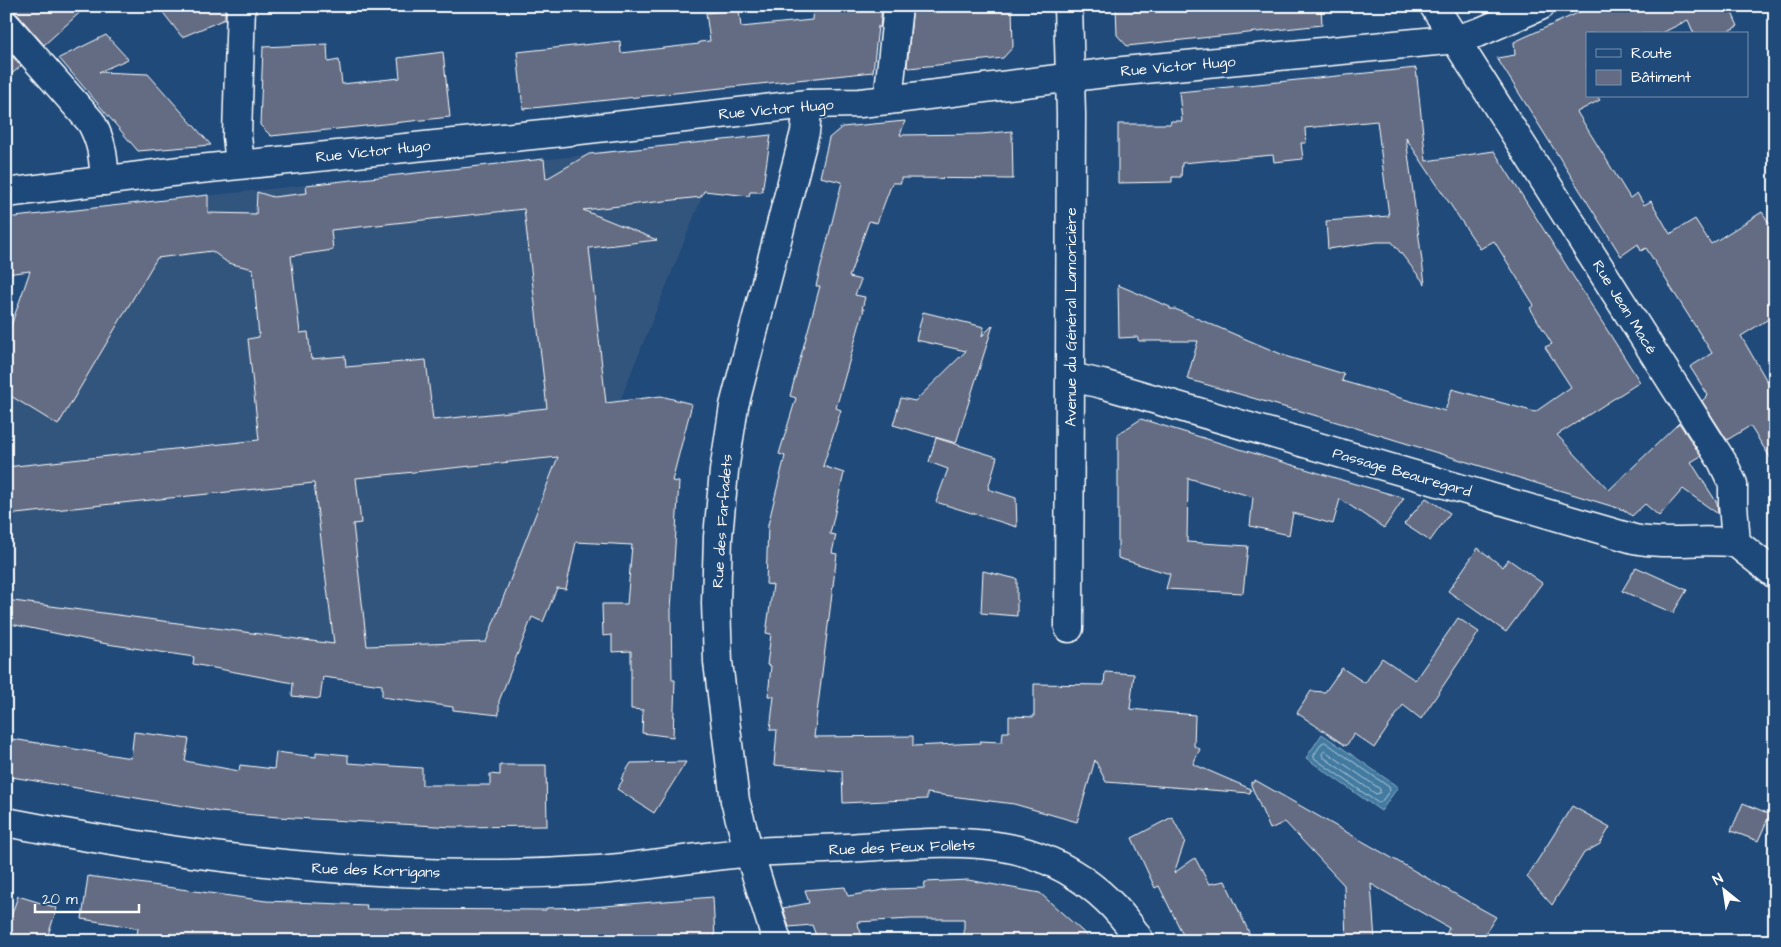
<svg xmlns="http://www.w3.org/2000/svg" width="1781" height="947" font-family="'Architects Daughter',sans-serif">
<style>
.built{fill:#33547d}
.water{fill:#437aa0;stroke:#8eafc6}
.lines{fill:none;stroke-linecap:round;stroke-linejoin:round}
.shore{stroke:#b4cad9;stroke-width:1}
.building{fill:#636c83;stroke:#fff;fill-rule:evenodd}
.street-casing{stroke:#fff;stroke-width:31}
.street{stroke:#1f4a7a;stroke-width:28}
.labels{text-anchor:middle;stroke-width:4;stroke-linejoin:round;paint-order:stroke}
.street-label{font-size:15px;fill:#fff;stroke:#1f4a7a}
</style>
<rect width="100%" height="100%" fill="#1f4a7a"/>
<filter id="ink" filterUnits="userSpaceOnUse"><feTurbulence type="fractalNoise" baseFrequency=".02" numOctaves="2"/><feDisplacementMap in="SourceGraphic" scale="10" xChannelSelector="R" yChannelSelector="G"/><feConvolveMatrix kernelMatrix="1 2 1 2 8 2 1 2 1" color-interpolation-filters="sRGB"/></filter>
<g filter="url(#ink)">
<path class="built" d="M725,140L499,701L6,622V339L81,290L73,210Z"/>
<path class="water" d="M1322,734L1398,787L1381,811L1306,758Z"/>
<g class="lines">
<g class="shore">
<path d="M1325,742L1389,787L1390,790L1381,802L1378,803L1314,758V755L1322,743Z"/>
<path d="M1325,751L1380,789V793L1376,794L1323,757L1322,754Z"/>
</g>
</g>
<g class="building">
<path d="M6,6H87L44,45L18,15L11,10H6Z"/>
<path d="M158,6H225V19L182,37Z"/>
<path d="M813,6H882L880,28L878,26L873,72L523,109L517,52L620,41L621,53L699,44V42L710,41L706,13L739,10L741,27L812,20Z"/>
<path d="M913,6H1012L1013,47L1003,58L909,68L907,66Z"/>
<path d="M1116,6H1321L1322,25L1127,46L1117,35Z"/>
<path d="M1593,6H1729L1738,26L1722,34H1694L1688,20L1660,34H1587V96H1597L1600,100L1577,112L1630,198L1637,193L1644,205L1651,201L1670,234L1695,219L1711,244L1762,212L1775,232V315L1741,336L1775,395V465L1750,426L1727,440L1702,401L1708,395L1690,367L1712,353L1646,248L1641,251L1638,244L1621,256L1497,58L1515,55L1514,42Z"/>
<path d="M106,35L128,59L99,72L148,74L211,145L138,151L59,58Z"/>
<path d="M327,44L328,62L339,60L342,84L400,78L398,58L443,52L450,117L271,136L260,125L263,47Z"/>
<path d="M6,49L21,66L6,79Z"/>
<path d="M1416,68L1426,161L1494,151L1640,382L1557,435L1609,490L1679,423L1701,456L1691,462L1717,503L1718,514L1683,489L1659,516L1645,504L1632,516L1624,510L1294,409V410L1187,379L1198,341H1139L1137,337L1119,338L1118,285L1170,307V309H1175L1288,357L1344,374L1342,381L1445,411L1452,389L1535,412L1571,387L1545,347L1552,344L1530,308L1534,305L1494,241L1480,249L1406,138L1425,284L1392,242H1377L1328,249L1326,221L1389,216L1377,121L1305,128L1306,143H1301L1303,159L1274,162L1273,155L1182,163L1181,177H1172V182L1118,183V124H1170L1171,121H1182L1179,92Z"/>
<path d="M905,121L900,135L981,134L1012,131L1013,179L901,178V183H892L877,223L869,221L849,277L861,280L855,295L865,297L862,309H864L836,408L841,410L823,466L844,473L830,534L836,535L832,553L837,554L814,737L913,736V746L980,743V741L1002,742L1003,732H1009V716L1034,717V684L1104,685L1105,672L1134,674L1130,709L1195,715L1194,746L1200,749L1193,764L1251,789L1250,793L1106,782L1095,760L1077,822L1014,804L927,793V799L843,803L842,771L774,765L777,730H770L774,696H768L771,666L767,665L771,634L766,633L773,585L766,584L768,525L785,456L779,454L796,398L790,396L820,286H816L842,182L820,177L829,138L842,127Z"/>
<path d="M771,135L762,192H750L749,196L704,191L701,197L583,210L657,240L589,248L606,403L661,396L692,404L672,481L679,482L671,610L672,680H675L673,737L642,733L643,710L631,709V651L612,652V635L603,636L602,604H627L632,545L576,542L566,589L557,588L543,622L532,617L499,701V715L453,710V707L382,697V685L323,677L320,699L292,696L293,683L193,664L194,657L107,644L6,623V600L334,644L314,483L6,515V467L259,440L248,339L259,337L253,269L228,263L212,251L157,258L58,425L6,393V340L30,271L6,274V218L208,195V213L256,214L257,192L273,197L307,193L306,185L544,159L546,179L589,154ZM524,209L547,408L433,420L426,360L346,367L345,356L311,359L308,332L300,333L291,256L333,250L331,230ZM558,457L486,642L367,646L353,524L361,523L356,478Z"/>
<path d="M923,312L984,327L982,336L993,325L956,443L893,425L901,398L915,401L966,351L916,340Z"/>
<path d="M1141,419L1345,481L1404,498L1384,528L1340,499L1333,524L1293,513L1289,535L1250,526L1253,497L1188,478L1187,542L1248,546L1243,593L1166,589L1170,574L1118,558V434Z"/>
<path d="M936,438L997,457L988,489L1016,498L1017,527L936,502L948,469L929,462Z"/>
<path d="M1426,498L1450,513L1430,541L1404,524Z"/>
<path d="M1478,548L1503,567L1508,559L1542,583L1506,632L1448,591Z"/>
<path d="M1636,567L1687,590L1673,613L1622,591Z"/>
<path d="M983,571L1017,579V616L981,613Z"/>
<path d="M1458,618L1479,632L1421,719L1403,705L1374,748L1354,734L1346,746L1297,713L1311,691L1325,692L1342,668L1365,683L1382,658L1415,680Z"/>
<path d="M134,732L189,739L185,761L239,771L240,765L274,769L276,752L316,757V752L348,755V763L422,768V785H490V774L500,775V765H546L547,826L453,827L278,817L219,812L6,776V738L131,758Z"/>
<path d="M686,762L654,813L617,789L623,780L621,779L631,763Z"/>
<path d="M1255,780L1469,902L1496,917L1480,941H1443L1449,928L1371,884L1375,941H1346L1344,885L1285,822L1270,829L1251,785V782L1253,783Z"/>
<path d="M1743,803L1770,814L1758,841L1731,831Z"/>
<path d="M1572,806L1610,827L1600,844L1584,853L1552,905L1527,877Z"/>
<path d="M1172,817L1185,841L1174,873L1195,858L1209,884L1225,881L1253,941H1186L1159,886L1155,888L1132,838Z"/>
<path d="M88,876L266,901L367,905L366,909L546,910V908L593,907L713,897L715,939L698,941H136L138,928L82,919Z"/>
<path d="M968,880L1040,893L1093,941H964V919H911L857,922L864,941H818L812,925L789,927L783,908L809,903L805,890L845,887L848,896L889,889L924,888L925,882Z"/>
<path d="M18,896L57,908L46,941H6V931Z"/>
</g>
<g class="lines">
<defs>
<g id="street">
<path d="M1068,6L1071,114L1069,628"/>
<path d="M1434,6L1722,461L1733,484V504L1736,543L1775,574"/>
<path d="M6,25L91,122C103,144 103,157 105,181"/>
<path d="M888,100L898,6"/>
<path d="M240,164L237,136L241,6"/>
<path d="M6,193L180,171L562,132L808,104L860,103L888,100L1113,72L1457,39L1480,32L1540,6"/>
<path d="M1071,377L1102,384L1634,539C1668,546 1702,538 1736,543"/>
<path d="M6,822C201,860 399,884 598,870C647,866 696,857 744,853C784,849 823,850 862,847C909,844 957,839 1003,847C1060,857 1110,892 1140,941"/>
<path d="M777,941L749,852L735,801L718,662L716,603L718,537L724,471L734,406L805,132L808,104"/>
</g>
</defs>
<use href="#street" class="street-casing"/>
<use href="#street" class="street"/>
</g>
</g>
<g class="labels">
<g class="street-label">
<text transform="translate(1178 66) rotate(-5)" y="5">Rue Victor Hugo</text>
<text transform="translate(776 109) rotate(-5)" y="5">Rue Victor Hugo</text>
<text transform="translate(373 151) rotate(-6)" y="5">Rue Victor Hugo</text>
<text transform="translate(1625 307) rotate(58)" y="5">Rue Jean Macé</text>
<text transform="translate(1071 317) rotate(-90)" y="5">Avenue du Général Lamoricière</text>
<text transform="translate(1402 472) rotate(16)" y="5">Passage Beauregard</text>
<text transform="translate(722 521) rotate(-86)" y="5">Rue des Farfadets</text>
<text transform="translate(902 847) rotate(-2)" y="5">Rue des Feux Follets</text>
<text transform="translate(376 870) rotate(2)" y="5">Rue des Korrigans</text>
</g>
</g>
<rect width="1781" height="947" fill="none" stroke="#1f4a7a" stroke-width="25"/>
<rect x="12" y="12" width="1756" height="922" fill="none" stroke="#fff" stroke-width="2" filter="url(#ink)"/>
<rect x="1586" y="32" width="162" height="65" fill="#1f4a7a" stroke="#7992af"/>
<rect x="1596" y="49" width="25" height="8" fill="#1f4a7a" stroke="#7992af"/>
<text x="1631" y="58" font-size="15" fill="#ffffff">Route</text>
<rect x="1596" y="70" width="25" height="15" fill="#636c83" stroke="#7992af"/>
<text x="1631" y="82" font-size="15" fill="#ffffff">Bâtiment</text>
<g transform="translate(1724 890) rotate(330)" stroke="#1f4a7a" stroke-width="4" paint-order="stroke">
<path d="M0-4L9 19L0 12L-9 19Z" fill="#ffffff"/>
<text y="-8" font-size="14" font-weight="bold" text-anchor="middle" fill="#ffffff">N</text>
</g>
<path d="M35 904v8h104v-8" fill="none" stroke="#ffffff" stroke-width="2.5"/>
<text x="42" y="904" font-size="15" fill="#ffffff" stroke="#1f4a7a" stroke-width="4" paint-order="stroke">20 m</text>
</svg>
